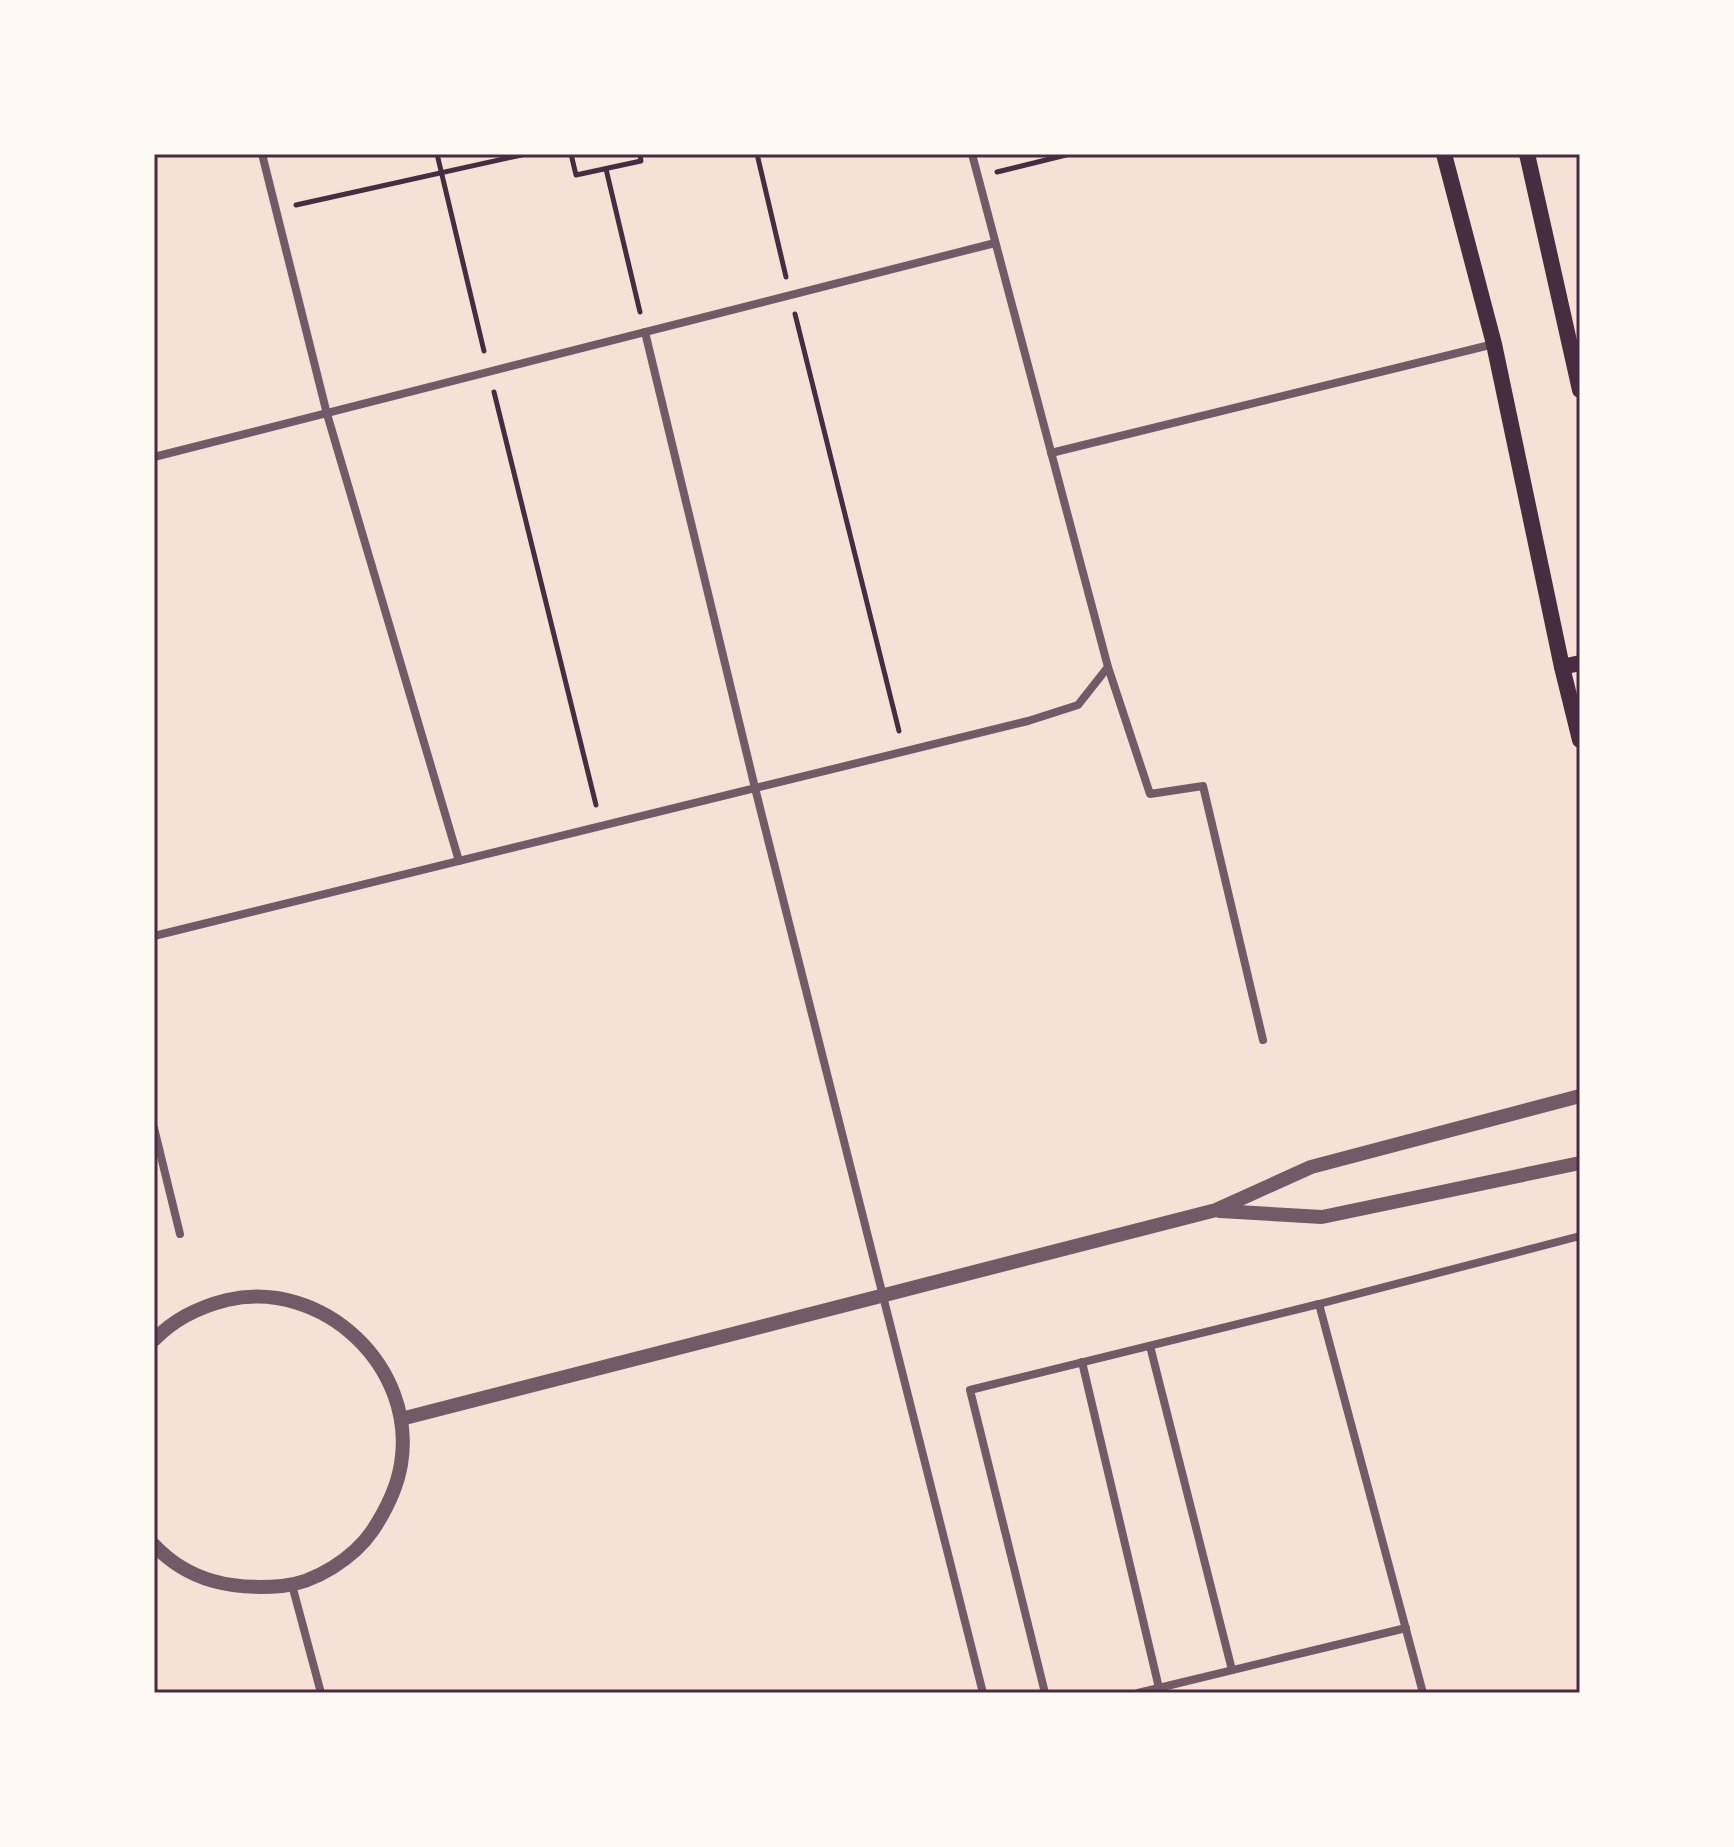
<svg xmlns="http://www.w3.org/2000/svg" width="1734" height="1847" font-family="'Archivo Narrow',sans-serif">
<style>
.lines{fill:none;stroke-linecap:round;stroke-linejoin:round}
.path{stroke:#4a2c40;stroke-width:5}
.minor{stroke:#755966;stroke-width:8}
.tertiary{stroke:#755966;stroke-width:14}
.secondary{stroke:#4a2c40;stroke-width:16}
.neatline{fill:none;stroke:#4a2c40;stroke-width:3}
</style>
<rect width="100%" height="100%" fill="#f7e1d7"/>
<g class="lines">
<g class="path">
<path d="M437,154L484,351"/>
<path d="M571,154L576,175L641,161L640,154"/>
<path d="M757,154L786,277"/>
<path d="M606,169L640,312"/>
<path d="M997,172L1070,154"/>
<path d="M296,205L526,154"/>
<path d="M795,314L899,731"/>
<path d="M494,392L596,805"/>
</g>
<g class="minor">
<path d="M262,154L327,414L459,861"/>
<path d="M645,332L755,788L983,1693"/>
<path d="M1051,453L1494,344"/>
<path d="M154,457L995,243"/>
<path d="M1108,667L1150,794L1203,786L1263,1040"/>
<path d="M154,936L1028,721L1078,705L1108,667L972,154"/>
<path d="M154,1128L180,1234"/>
<path d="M1150,1346L1232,1670"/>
<path d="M1082,1362L1159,1688"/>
<path d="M292,1585L321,1693"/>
<path d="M1045,1693L970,1390L1319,1304"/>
<path d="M1138,1693L1406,1628"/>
<path d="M1423,1693L1319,1304L1580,1236"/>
</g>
<g class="tertiary">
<path d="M1220,1211L1322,1217L1580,1163"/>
<path d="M154,1340C174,1319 199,1307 227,1300C323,1278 417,1367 401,1464C397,1489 386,1510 373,1530C354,1558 315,1583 282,1586C233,1590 189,1582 154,1545"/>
<path d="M401,1419L1216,1210L1311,1167L1580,1096"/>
</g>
<g class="secondary">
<path d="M1444,154L1494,344L1562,667L1580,740"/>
<path d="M1527,154L1580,390"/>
<path d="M1562,667L1580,663"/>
</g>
</g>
<rect width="1734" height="1847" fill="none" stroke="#fffaf5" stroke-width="312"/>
<rect x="156" y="156" width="1422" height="1535" class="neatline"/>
</svg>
